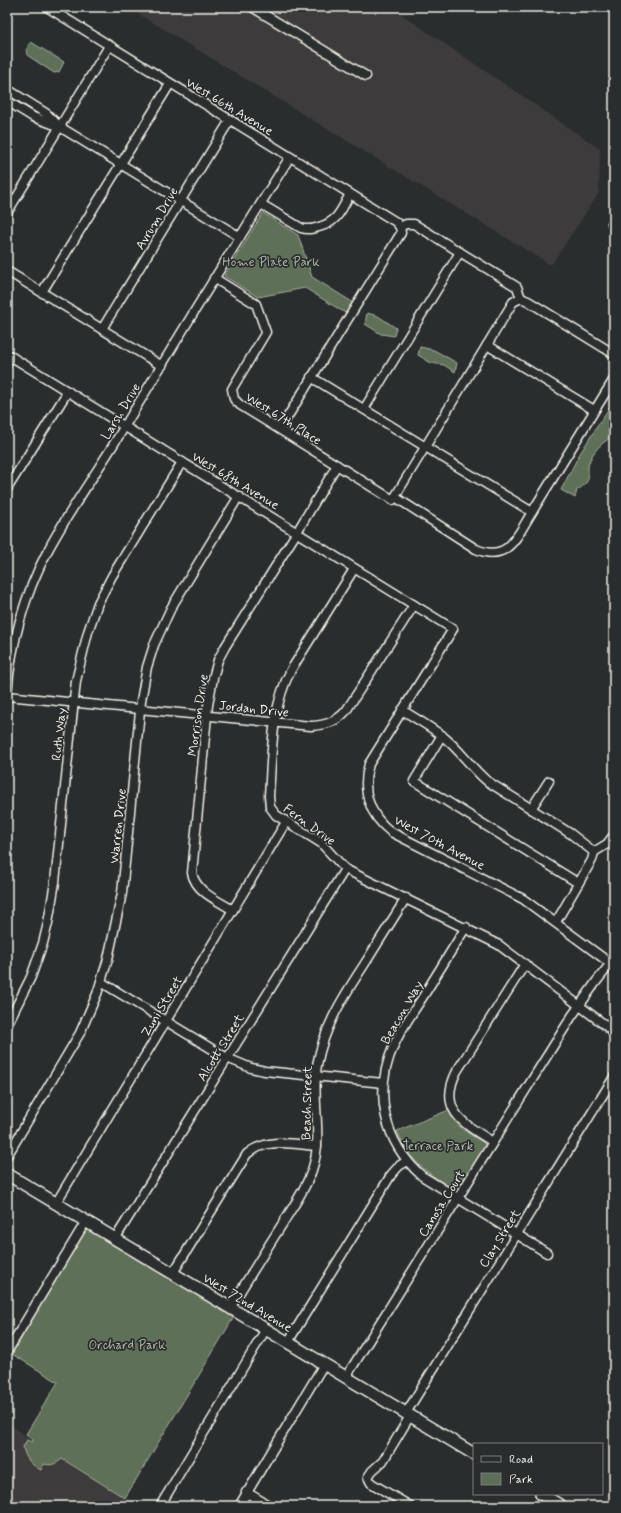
<svg xmlns="http://www.w3.org/2000/svg" width="621" height="1513" font-family="Mynerve,sans-serif">
<style>
.built{fill:#3e3b3a}
.green{fill:#5e6f58;stroke:#a9b0a0}
.lines{fill:none;stroke-linecap:round;stroke-linejoin:round}
.stream{stroke:#8f9e9f;stroke-width:2}
.minor-casing{stroke:#f4f1e8;stroke-width:11}
.major-casing{stroke:#f4f1e8;stroke-width:14}
.minor{stroke:#2a2d2e;stroke-width:8}
.major{stroke:#2a2d2e;stroke-width:11}
.labels{text-anchor:middle;stroke-width:3.5;stroke-linejoin:round;paint-order:stroke}
.street-label{font-size:13px;fill:#f4f1e8;stroke:#2a2d2e}
.park-label{font-size:13px;fill:#b0b6a7;stroke:#2a2d2e}
</style>
<rect width="100%" height="100%" fill="#2a2d2e"/>
<filter id="ink" filterUnits="userSpaceOnUse"><feTurbulence type="fractalNoise" baseFrequency=".025" numOctaves="2"/><feDisplacementMap in="SourceGraphic" scale="8" xChannelSelector="R" yChannelSelector="G"/><feConvolveMatrix kernelMatrix="1 2 1 2 8 2 1 2 1" color-interpolation-filters="sRGB"/></filter>
<g filter="url(#ink)">
<g class="built">
<path d="M127,7H391L600,149L599,193L551,265Z"/>
<path d="M7,1423L62,1460L125,1498L121,1506H7Z"/>
</g>
<g class="green">
<path d="M31,42L64,62L59,72L54,73L27,55L26,50Z"/>
<path d="M263,213L298,235L312,277L357,305L350,316L305,288L258,297L224,276Z"/>
<path d="M367,313L378,316L396,328L394,336L381,334L365,324Z"/>
<path d="M420,347L434,350L457,363L455,372L444,365L431,363L418,355Z"/>
<path d="M614,400V435C604,442 595,448 590,460C584,474 596,479 577,490L575,498L561,490L579,455Z"/>
<path d="M449,1110C454,1127 470,1134 484,1143L485,1147L458,1189L454,1190C425,1171 412,1164 397,1131Z"/>
<path d="M88,1230L234,1317L125,1498L62,1459C56,1464 51,1466 44,1464L41,1470C31,1465 25,1458 23,1447L27,1440L32,1442L33,1439L26,1434L58,1382L12,1354L83,1232Z"/>
</g>
<g class="lines">
<path class="stream" d="M614,211L607,223L614,242"/>
<defs>
<g id="minor">
<path d="M47,7L396,222L400,227L401,233L280,429"/>
<path d="M252,7L366,76"/>
<path d="M7,89L47,114L60,127L240,237"/>
<path d="M7,101L33,117L58,126"/>
<path d="M261,204L301,228C308,230 312,229 319,227C338,222 341,210 350,194"/>
<path d="M7,213L109,46"/>
<path d="M7,271L162,366"/>
<path d="M214,278L256,304L266,332L232,389L234,399L240,405L393,500L513,302L521,298L517,287L414,224H406L400,227"/>
<path d="M42,292L170,84"/>
<path d="M521,298L528,301L614,354"/>
<path d="M102,329L230,120"/>
<path d="M487,345L594,410"/>
<path d="M7,354L453,629L369,764C361,790 369,815 391,832L523,899L614,966"/>
<path d="M7,363L11,356"/>
<path d="M311,377L532,512L614,379"/>
<path d="M364,409L460,252"/>
<path d="M7,489L68,391"/>
<path d="M395,497L476,549C508,563 517,536 532,512"/>
<path d="M354,569L291,670C271,707 272,754 269,796L270,807L276,815L321,843L345,869L499,945L605,1025L614,1034"/>
<path d="M7,694C11,645 24,596 47,552C70,508 101,467 126,424C180,335 234,245 290,157"/>
<path d="M7,696L311,726C326,725 336,722 346,711L414,605"/>
<path d="M402,710C415,718 429,726 441,735C459,748 470,767 487,781L571,834L594,852"/>
<path d="M442,735L414,781L578,883"/>
<path d="M531,809L549,781"/>
<path d="M594,852L607,844L614,835"/>
<path d="M233,910C217,900 196,892 192,873L208,705L213,678L218,660L225,647L297,532L337,465"/>
<path d="M556,922L592,860L594,852"/>
<path d="M466,927C452,950 438,972 424,995C414,1011 402,1027 394,1045C373,1092 383,1141 422,1176L547,1253"/>
<path d="M101,982L227,1058L251,1068L265,1071L383,1083"/>
<path d="M7,1025L31,977L43,943L48,923L55,882L76,681L88,632L98,603L112,576L182,462"/>
<path d="M493,1142C464,1124 437,1110 457,1071L525,964"/>
<path d="M7,1156L80,1033L97,994L108,959L122,893L141,701L147,667L154,645L171,608L239,496"/>
<path d="M56,1203L286,822"/>
<path d="M115,1239L345,869"/>
<path d="M173,1273L247,1154C267,1137 293,1144 317,1146"/>
<path d="M230,1308C248,1279 265,1251 283,1223C293,1206 306,1189 312,1170C324,1136 311,1101 317,1065C324,1027 343,997 364,965C378,943 392,920 406,898"/>
<path d="M288,1342L391,1175L399,1166L407,1161"/>
<path d="M7,1352L86,1221"/>
<path d="M346,1377L572,1016L596,982L611,963"/>
<path d="M406,1413L614,1077"/>
<path d="M246,1492L270,1506"/>
<path d="M160,1506L266,1329"/>
<path d="M239,1506L324,1364"/>
<path d="M410,1506L371,1483L368,1477L372,1471L383,1461L410,1416"/>
</g>
<g id="major">
<path d="M7,1174L474,1454"/>
<path d="M541,1494L561,1506"/>
</g>
</defs>
<use href="#minor" class="minor-casing"/>
<use href="#major" class="major-casing"/>
<use href="#minor" class="minor"/>
<use href="#major" class="major"/>
</g>
</g>
<g class="labels">
<g class="street-label">
<text transform="translate(230 106) rotate(31)" y="5">West 66th Avenue</text>
<text transform="translate(156 218) rotate(-59)" y="5">Avrum Drive</text>
<text transform="translate(120 411) rotate(-59)" y="5">Larsh Drive</text>
<text transform="translate(284 418) rotate(32)" y="5">West 67th Place</text>
<text transform="translate(236 480) rotate(31)" y="5">West 68th Avenue</text>
<text transform="translate(254 708) rotate(6)" y="5">Jordan Drive</text>
<text transform="translate(197 715) rotate(-82)" y="5">Morrison Drive</text>
<text transform="translate(58 734) rotate(-84)" y="5">Ruth Way</text>
<text transform="translate(310 824) rotate(36)" y="5">Fern Drive</text>
<text transform="translate(117 826) rotate(-84)" y="5">Warren Drive</text>
<text transform="translate(440 842) rotate(28)" y="5">West 70th Avenue</text>
<text transform="translate(161 1006) rotate(-59)" y="5">Zuni Street</text>
<text transform="translate(401 1012) rotate(-60)" y="5">Beacon Way</text>
<text transform="translate(220 1047) rotate(-58)" y="5">Alcott Street</text>
<text transform="translate(306 1103) rotate(-89)" y="5">Beach Street</text>
<text transform="translate(441 1203) rotate(-58)" y="5">Canosa Court</text>
<text transform="translate(499 1238) rotate(-58)" y="5">Clay Street</text>
<text transform="translate(248 1302) rotate(31)" y="5">West 72nd Avenue</text>
</g>
<g class="park-label">
<text x="271" y="266">Home Plate Park</text>
<text x="438" y="1150">Terrace Park</text>
<text x="127" y="1349">Orchard Park</text>
</g>
</g>
<rect width="621" height="1513" fill="none" stroke="#2a2d2e" stroke-width="24"/>
<rect x="12" y="12" width="597" height="1489" fill="none" stroke="#f4f1e8" stroke-width="1.5" filter="url(#ink)"/>
<rect x="473" y="1443" width="130" height="52" fill="#2a2d2e" stroke="#7b7b78"/>
<rect x="481" y="1456" width="20" height="6" fill="#2a2d2e" stroke="#7b7b78"/>
<text x="509" y="1463" font-size="12" fill="#f4f1e8">Road</text>
<rect x="481" y="1473" width="20" height="12" fill="#5e6f58" stroke="#7b7b78"/>
<text x="509" y="1483" font-size="12" fill="#f4f1e8">Park</text>
</svg>
